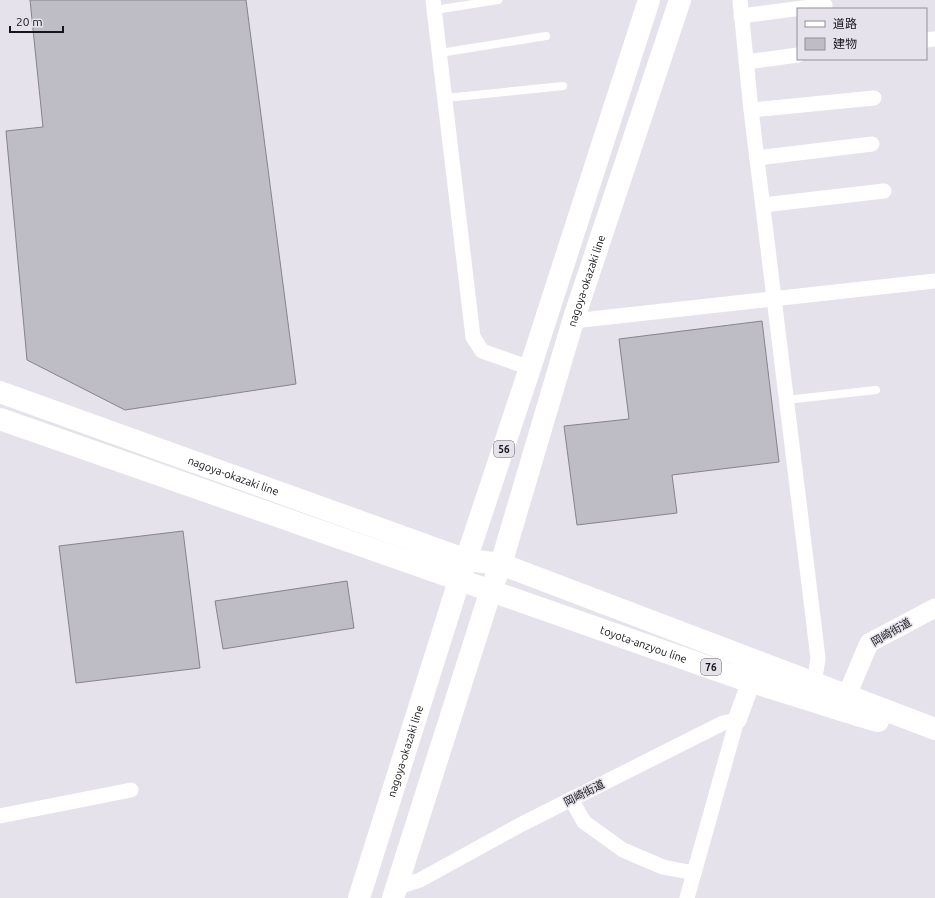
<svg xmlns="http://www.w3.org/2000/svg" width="935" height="898" font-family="Ubuntu,'Noto Sans JP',sans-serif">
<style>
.building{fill:#bebcc4;stroke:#86838c}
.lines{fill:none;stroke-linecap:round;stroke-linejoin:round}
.service{stroke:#fff;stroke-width:8}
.minor{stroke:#fff;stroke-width:15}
.tertiary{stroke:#fff;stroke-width:19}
.primary{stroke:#fff;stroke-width:22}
.labels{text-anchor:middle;stroke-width:3;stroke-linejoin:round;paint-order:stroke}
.shield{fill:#e5e2ec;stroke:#545358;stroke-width:1}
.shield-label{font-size:10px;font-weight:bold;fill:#161619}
.street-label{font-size:11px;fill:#161619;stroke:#e5e2ec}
</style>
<rect width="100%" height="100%" fill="#e5e2ec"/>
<g class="building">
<path d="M30,0H246L296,384L125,410L27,360L6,131L43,127Z"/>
<path d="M762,321L779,462L672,475L677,513L577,525L564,426L629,419L619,339Z"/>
<path d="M183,531L200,668L76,683L59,546Z"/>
<path d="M347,581L354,628L223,649L215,601Z"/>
</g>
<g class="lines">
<g class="service">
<path d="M435,10L498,0"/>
<path d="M440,53L546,36"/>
<path d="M446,98L563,86"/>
<path d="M786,400L876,390"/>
</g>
<g class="minor">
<path d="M433,0L473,337L482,351L530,368"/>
<path d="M740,0L751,110L818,658L814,684L810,692"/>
<path d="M741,16L825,5"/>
<path d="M926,40L935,39"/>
<path d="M746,62L798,55"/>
<path d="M751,110L874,98"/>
<path d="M757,158L872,144"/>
<path d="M763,205L884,191"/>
<path d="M573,321L935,281"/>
<path d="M571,799L584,822L623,850L663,867L694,873"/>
<path d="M0,816L131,790"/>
<path d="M396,888L420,880L520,825L723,723L737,720"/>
<path d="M687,898L737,720"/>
</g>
<g class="tertiary">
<path d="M841,709L869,643L935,608"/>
<path d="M737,720L751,682"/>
</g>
<g class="primary">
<path id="s1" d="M0,392L467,560L501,564L935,729"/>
<path id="s2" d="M0,419L751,682C794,694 835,709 878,721"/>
<path id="s3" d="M359,898L459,581L530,368L649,0"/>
<path id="s4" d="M393,898L491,590L501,564L573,321L680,0"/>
</g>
</g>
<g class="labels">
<g class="shield">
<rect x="494" y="441" width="20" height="16" rx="3"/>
<rect x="701" y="659" width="20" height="16" rx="3"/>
</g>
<g class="shield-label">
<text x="504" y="453">56</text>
<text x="711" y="671">76</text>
</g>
<g class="street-label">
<text dy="4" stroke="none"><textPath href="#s4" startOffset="647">nagoya-okazaki line</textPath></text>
<text dy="4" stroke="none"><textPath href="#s1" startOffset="248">nagoya-okazaki line</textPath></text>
<text transform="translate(891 632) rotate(-30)" y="4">岡崎街道</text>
<text dy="4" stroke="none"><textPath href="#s2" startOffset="682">toyota-anzyou line</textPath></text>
<text dy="4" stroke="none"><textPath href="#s3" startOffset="154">nagoya-okazaki line</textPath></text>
<text transform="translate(584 793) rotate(-27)" y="4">岡崎街道</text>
</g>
</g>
<rect x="797" y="8" width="130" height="52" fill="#e5e2ec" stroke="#929098"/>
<rect x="805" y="21" width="20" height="6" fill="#ffffff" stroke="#929098"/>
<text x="833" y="28" font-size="12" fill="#161619">道路</text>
<rect x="805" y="38" width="20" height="12" fill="#bebcc4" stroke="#929098"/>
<text x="833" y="48" font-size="12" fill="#161619">建物</text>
<path d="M10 26v6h53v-6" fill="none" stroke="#161619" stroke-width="2"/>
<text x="16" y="26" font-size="12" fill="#161619" stroke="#e5e2ec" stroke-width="3" paint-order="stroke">20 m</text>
</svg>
